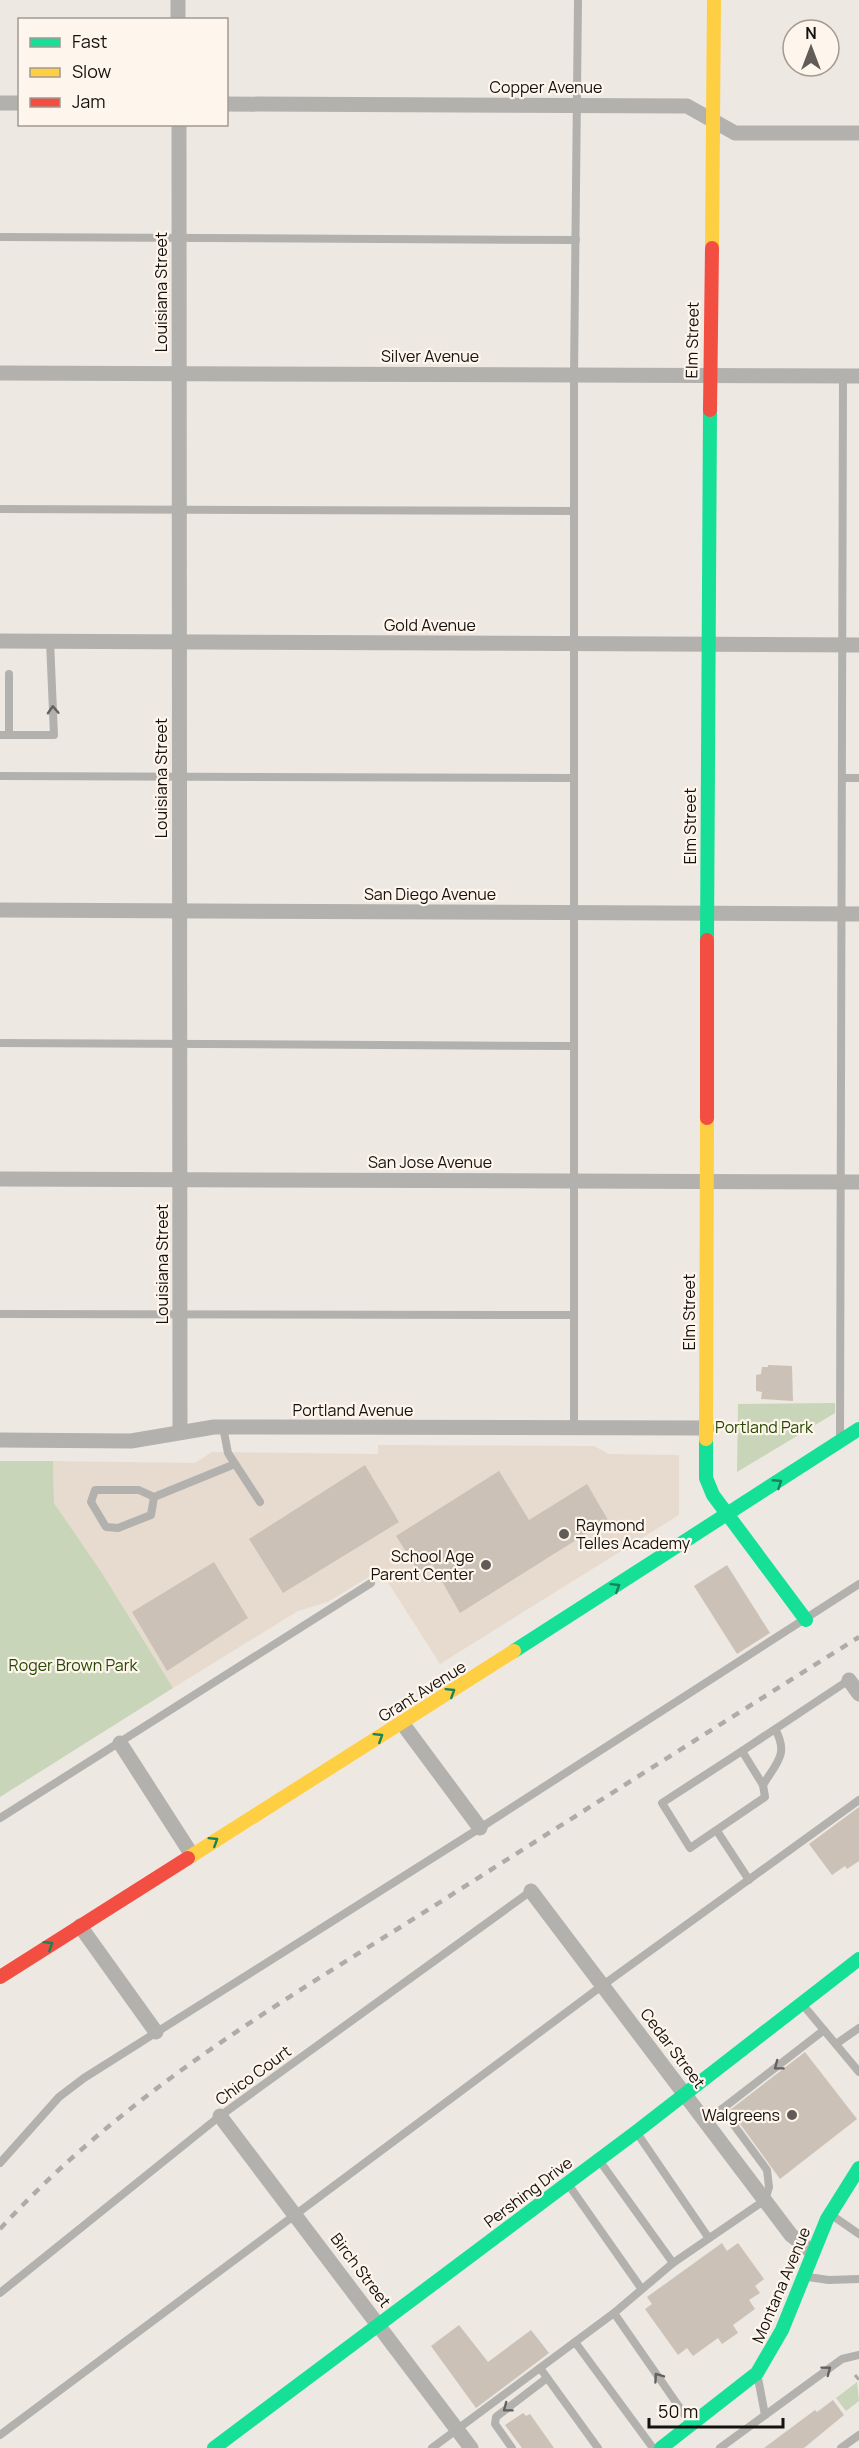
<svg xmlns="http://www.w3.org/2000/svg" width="859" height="2448" font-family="Manrope,sans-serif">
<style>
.built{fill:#e7dbd0}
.green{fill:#c8d5b9}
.building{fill:#cbc1b7}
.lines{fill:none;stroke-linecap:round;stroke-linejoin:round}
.path{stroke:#a9a7a5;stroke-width:3;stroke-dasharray:6 3;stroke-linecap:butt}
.lane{stroke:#b2b1ae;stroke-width:8}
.street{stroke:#b2b1ae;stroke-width:15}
.fast{stroke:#16e098;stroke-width:14}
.slow{stroke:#ffcf43;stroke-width:14}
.jam{stroke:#f24e42;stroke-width:14}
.rail{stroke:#aeaca8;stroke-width:4.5;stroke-dasharray:8 8;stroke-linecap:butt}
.oneway{stroke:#64615e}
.oneway2{stroke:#16835a}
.poi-dot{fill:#615c58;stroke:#fef5ec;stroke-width:2}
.labels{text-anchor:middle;stroke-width:4.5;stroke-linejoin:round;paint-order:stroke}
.street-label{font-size:16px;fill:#15110e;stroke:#fef5ec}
.park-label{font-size:16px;fill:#274802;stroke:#fef5ec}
.poi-label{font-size:16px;fill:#15110e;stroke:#fef5ec;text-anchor:end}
</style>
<rect width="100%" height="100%" fill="#eee8e2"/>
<path class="built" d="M378,1445L594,1446L609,1454L679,1455V1515L440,1664L380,1570L328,1602L298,1611L173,1688L102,1573L54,1503L53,1461L195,1463L212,1452L378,1454Z"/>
<g class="green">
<path d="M835,1403V1413L737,1472L738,1404Z"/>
<path d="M0,1461H53L54,1503L102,1573L173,1688L0,1797Z"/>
<path d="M857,2382L859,2401L846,2411L836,2398Z"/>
</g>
<g class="building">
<path d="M768,1365L792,1366L793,1401L761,1399L762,1392L756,1391V1375L761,1374L762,1367H768Z"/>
<path d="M365,1465L399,1522L283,1593L249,1539Z"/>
<path d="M499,1471L529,1520L587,1484L608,1520L460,1613L432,1564L419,1572L396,1536Z"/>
<path d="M214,1562L248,1618L167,1671L132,1612Z"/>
<path d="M727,1565L770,1633L737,1654L694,1586Z"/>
<path d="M859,1807V1861L847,1869L845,1866L832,1875L809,1844Z"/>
<path d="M805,2052L857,2119L780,2179L730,2110Z"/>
<path d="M722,2243L727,2251L738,2243L764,2279L755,2286L760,2293L749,2300L755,2309L733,2325L738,2333L722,2344L718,2338L693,2356L687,2348L678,2355L645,2309L652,2304L647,2297Z"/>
<path d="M459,2325L488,2362L531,2330L549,2353L476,2408L431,2346Z"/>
<path d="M833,2400L844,2415L804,2448H764L815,2410L817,2412Z"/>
<path d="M523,2413L526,2416L530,2414L554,2448H522L505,2425Z"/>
</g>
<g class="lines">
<path class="path" d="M855,2375L859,2380"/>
<g class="lane">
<path d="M0,237L576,240"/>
<path d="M0,509L574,511"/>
<path d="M0,735H54L50,641"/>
<path d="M9,735V674"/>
<path d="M0,776L573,778"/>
<path d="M842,778H859"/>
<path d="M0,1043L573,1046"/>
<path d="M0,1314L573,1315"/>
<path d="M223,1427L228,1453L260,1502"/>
<path d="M574,1428V375L578,0"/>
<path d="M840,1437L843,376"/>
<path d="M154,1497L151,1515L118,1528L106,1527L91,1502L95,1490H139L154,1497L235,1464"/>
<path d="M775,1729C789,1754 777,1762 763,1785L742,1751L849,1680"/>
<path d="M742,1751L662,1803L690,1848L765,1797L763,1785"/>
<path d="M0,1818L371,1583"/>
<path d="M717,1831L749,1880"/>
<path d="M803,2005L859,2072"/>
<path d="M836,2044L859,2028"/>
<path d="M706,2121L722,2109"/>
<path d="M637,2133L708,2237"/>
<path d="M599,2160L673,2263"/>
<path d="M0,2163L59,2097L84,2078L480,1828L859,1584"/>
<path d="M568,2184L641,2288"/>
<path d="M833,2216L859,2234"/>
<path d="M808,2277L829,2280L859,2279"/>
<path d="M0,2293L220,2116L531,1891"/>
<path d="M614,2313L689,2421"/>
<path d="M575,2342L653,2448"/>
<path d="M540,2368L598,2448"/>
<path d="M758,2378L765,2415"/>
<path d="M0,2435L603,1985L859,1800"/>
<path d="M432,2448L614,2313L673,2263L765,2200L769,2187L767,2170L722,2109L824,2030"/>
<path d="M512,2448L495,2424L496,2417L547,2378"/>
<path d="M720,2448L842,2359L859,2355"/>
<path d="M841,2448L859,2435"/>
</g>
<g class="street">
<path d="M178,0V20"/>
<path d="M0,103H20"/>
<path d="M226,104L687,106L735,133H859"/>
<path d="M179,124L180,1431"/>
<path d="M0,373L859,376"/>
<path d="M0,641L859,645"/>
<path d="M0,910L859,914"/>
<path d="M0,1179L859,1182"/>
<path d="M0,1440L131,1441L214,1427L707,1428"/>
<path d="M849,1680L859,1694"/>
<path d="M402,1723L480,1828"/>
<path d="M120,1743L192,1855"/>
<path d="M531,1891L791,2235L812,2252"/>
<path d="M80,1926L156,2032"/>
<path d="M220,2116L471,2448"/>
</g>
<g class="fast">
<path d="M707,940L710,410"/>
<path d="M706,1439V1478L713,1495L806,1620"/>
<path d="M514,1651L859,1429"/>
<path d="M214,2448L636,2132L859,1959"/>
<path d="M661,2448L757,2373L782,2330L827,2219L859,2168"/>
</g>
<g class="slow">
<path d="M712,248L714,0"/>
<path d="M706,1439L707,1118"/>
<path d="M188,1858L514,1651"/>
</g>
<g class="jam">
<path d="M710,410L712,248"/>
<path d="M707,1118V940"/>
<path d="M0,1977L188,1858"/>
</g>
<path class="rail" d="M0,2229C121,2097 265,2012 415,1918C563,1824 711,1730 859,1637"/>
</g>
<defs><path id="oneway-chevron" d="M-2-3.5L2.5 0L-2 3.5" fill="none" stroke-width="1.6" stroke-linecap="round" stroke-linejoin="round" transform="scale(1.5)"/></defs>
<g class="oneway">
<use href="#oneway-chevron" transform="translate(53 710) rotate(-93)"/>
<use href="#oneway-chevron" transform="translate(778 2066) rotate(143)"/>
<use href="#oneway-chevron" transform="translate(827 2370) rotate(-37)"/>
<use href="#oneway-chevron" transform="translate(658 2377) rotate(-125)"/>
<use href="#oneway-chevron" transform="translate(507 2408) rotate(143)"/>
</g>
<g class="oneway2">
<use href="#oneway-chevron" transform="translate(778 1483) rotate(-33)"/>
<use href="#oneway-chevron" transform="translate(616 1587) rotate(-32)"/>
<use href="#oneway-chevron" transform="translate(451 1692) rotate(-32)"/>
<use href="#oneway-chevron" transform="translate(379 1737) rotate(-32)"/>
<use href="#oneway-chevron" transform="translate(214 1841) rotate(-32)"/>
<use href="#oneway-chevron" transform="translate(49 1945) rotate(-32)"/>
</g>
<g class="poi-dot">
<circle cx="564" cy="1534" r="6"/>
<circle cx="486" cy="1565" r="6"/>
<circle cx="792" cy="2115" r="6"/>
</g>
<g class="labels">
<g class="street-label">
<text x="546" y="93">Copper Avenue</text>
<text transform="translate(161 292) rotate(-90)" y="6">Louisiana Street</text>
<text transform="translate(692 340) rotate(-89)" y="6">Elm Street</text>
<text x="430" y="362">Silver Avenue</text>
<text x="430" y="631">Gold Avenue</text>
<text transform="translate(161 778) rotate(-90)" y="6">Louisiana Street</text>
<text transform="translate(690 826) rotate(-90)" y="6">Elm Street</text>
<text x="430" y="900">San Diego Avenue</text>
<text x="430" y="1168">San Jose Avenue</text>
<text transform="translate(162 1264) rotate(-90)" y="6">Louisiana Street</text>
<text transform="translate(689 1312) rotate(-90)" y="6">Elm Street</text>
<text x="353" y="1416">Portland Avenue</text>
<text transform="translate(422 1691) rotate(-32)" y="6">Grant Avenue</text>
<text transform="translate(673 2048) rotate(53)" y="6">Cedar Street</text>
<text transform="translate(253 2075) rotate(-36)" y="6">Chico Court</text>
<text transform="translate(528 2192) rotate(-37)" y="6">Pershing Drive</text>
<text transform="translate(361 2270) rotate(53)" y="6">Birch Street</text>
<text transform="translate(781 2285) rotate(-67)" y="6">Montana Avenue</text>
</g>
<g class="park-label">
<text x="764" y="1433">Portland Park</text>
<text x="73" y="1671">Roger Brown Park</text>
</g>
<g class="poi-label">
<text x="576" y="1531" text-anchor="start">Raymond<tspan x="576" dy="18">Telles Academy</tspan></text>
<text x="474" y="1562">School Age<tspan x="474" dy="18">Parent Center</tspan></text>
<text x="780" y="2121">Walgreens</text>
</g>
</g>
<rect x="18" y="18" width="210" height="108" fill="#fef5ec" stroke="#a19a93" stroke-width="1.5"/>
<rect x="30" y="38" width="30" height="9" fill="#16e098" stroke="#a19a93" stroke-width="1.5"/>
<text x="72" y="48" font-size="18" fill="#15110e">Fast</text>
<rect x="30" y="68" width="30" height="9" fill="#ffcf43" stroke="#a19a93" stroke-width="1.5"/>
<text x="72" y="78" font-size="18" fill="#15110e">Slow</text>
<rect x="30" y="98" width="30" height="9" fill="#f24e42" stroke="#a19a93" stroke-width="1.5"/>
<text x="72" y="108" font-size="18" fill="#15110e">Jam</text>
<g transform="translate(811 48)"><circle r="28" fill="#fef5ec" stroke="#a19a93" stroke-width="1.5"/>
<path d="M0-4.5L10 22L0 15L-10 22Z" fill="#615c58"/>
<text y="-9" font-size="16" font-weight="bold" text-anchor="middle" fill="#15110e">N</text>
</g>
<path d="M649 2418v9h134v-9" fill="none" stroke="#15110e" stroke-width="3"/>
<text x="658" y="2418" font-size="18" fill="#15110e" stroke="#fef5ec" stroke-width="4.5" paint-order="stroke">50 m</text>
</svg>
